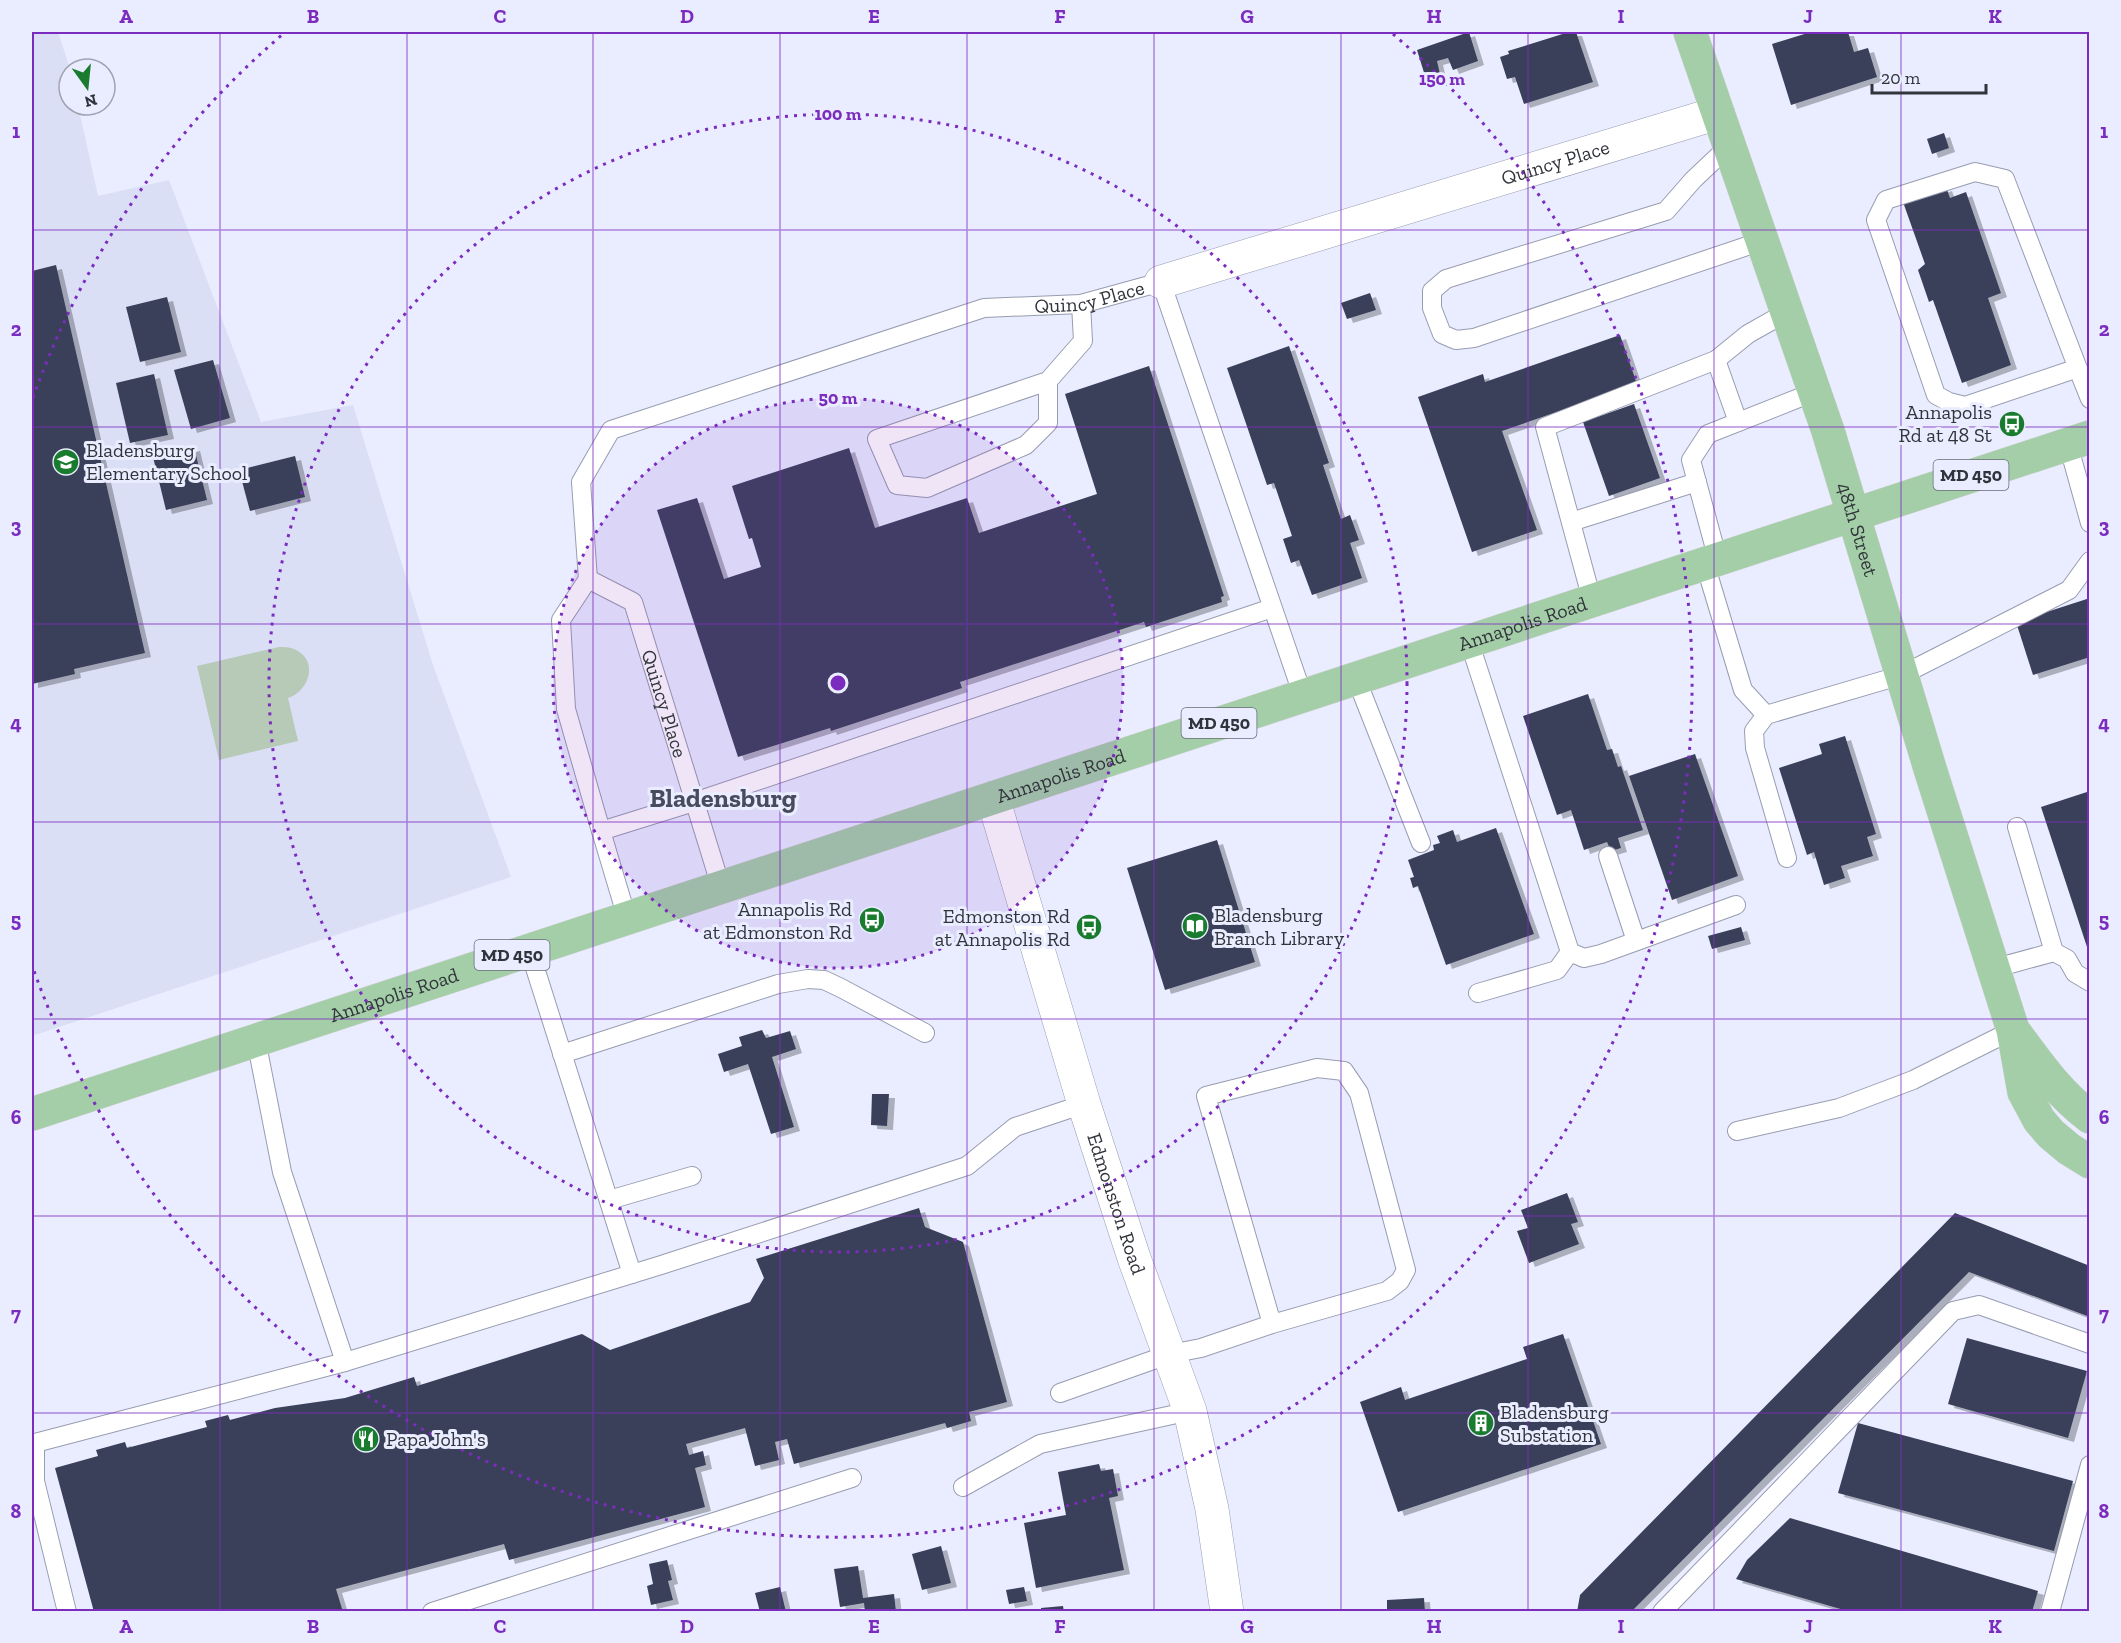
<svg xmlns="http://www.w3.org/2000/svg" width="2121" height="1643" font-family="'Zilla Slab',serif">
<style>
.built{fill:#dadff5}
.green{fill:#b7c9b7}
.building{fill:#3a3f5a;filter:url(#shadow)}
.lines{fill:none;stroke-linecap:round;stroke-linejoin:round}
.lane-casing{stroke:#989cb0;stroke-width:20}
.street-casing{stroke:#989cb0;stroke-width:34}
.secondary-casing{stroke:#989cb0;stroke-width:34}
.primary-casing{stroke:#d2d2d4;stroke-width:34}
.lane{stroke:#fff;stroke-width:18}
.street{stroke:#fff;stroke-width:33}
.secondary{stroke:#fff;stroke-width:33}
.primary{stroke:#a3cea7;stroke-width:33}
.grid{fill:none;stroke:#7b2cbf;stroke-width:1.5;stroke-opacity:0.55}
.ring{fill:none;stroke:#7b2cbf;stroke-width:3;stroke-dasharray:3 6}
.labels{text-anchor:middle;stroke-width:6;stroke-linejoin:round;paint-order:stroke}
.shield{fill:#e9edff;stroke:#696c76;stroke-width:1.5}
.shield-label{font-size:18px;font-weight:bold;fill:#32343c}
.street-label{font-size:20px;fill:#32343c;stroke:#e9edff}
.poi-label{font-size:20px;fill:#32343c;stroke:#e9edff;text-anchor:start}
.district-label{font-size:26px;font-weight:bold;fill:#484b5d;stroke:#e9edff}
.centre{fill:#7b2cbf;stroke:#e9edff;stroke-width:3}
.ring-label{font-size:18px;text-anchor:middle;font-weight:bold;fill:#7b2cbf;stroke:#e9edff;stroke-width:6;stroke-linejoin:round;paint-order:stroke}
.neatline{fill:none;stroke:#7b2cbf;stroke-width:2}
.grid-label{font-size:20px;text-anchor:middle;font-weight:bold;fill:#7b2cbf}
</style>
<defs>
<filter id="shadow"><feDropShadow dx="6" dy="4" stdDeviation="0" flood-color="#0004"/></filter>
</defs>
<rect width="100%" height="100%" fill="#e9edff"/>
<path class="built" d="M32,32H58L70,69L69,105H78L98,196L169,180L261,422L353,405L433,665L511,877L32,1036Z"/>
<path class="green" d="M279,647C285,647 292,647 298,651C319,664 307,692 288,698L298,741L219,760L197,666Z"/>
<g class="building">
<path d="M1469,32L1478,61L1453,70L1448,58L1437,61L1440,74L1426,79L1417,50Z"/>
<path d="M1569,32H1576L1593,82L1524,104L1515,77L1507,79L1500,57L1509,54L1508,51Z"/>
<path d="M1811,32H1848L1854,52L1868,48L1877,77L1791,105L1772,44Z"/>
<path d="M1944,133L1949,148L1932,154L1927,139Z"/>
<path d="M1946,187L1950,198L1966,192L2001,293L1988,298L2011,365L1962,383L1933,300L1929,302L1918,270L1925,264L1903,202Z"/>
<path d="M56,265L145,653L74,669L75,674L32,684V271Z"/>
<path d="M1370,293L1376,310L1347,319L1341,303Z"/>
<path d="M167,297L181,352L140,362L126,307Z"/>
<path d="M1620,335L1637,384L1502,431L1537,530L1472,552L1418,397L1483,374L1485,382Z"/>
<path d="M1289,346L1329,463L1323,465L1341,519L1350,515L1359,540L1350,543L1362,578L1312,595L1299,560L1291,563L1283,539L1292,536L1274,483L1267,485L1227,368Z"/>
<path d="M213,360L230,418L191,429L174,370Z"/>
<path d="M1149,366L1224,596L1221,597L1222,602L1146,627L1144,622L960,682L962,688L831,731L830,728L738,757L657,510L697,498L724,579L761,567L752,538L749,539L732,486L849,448L875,528L967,498L979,533L1097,494L1065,394Z"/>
<path d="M154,374L168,435L130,443L116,383Z"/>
<path d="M1634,404L1660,478L1609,496L1583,422Z"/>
<path d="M194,447L207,500L166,510L153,457Z"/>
<path d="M295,456L305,497L250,511L239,470Z"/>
<path d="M2090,598V657L2033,675L2016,622Z"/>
<path d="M1588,694L1607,750L1612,749L1618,767L1621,766L1643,830L1618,838L1621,848L1611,851L1607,842L1584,850L1571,810L1557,815L1523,716Z"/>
<path d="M1845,736L1876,834L1867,837L1873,856L1841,866L1845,878L1824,885L1814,852L1807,855L1779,768L1822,754L1819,744Z"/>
<path d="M1695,754L1738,876L1672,900L1629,776Z"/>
<path d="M2090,791V953H2089L2041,807Z"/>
<path d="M1496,828L1534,934L1446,965L1418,886L1413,888L1410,878L1414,877L1408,860L1434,850L1433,845L1440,843L1437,836L1453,830L1457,842Z"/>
<path d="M1217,840L1255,962L1165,990L1127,868Z"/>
<path d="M1741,927L1745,940L1712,949L1708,936Z"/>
<path d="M762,1030L766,1038L790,1031L796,1049L772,1057L794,1127L771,1134L748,1064L724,1072L718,1054L742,1046L739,1037Z"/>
<path d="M872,1094H889L887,1126L871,1125Z"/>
<path d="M1567,1193L1578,1222L1571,1224L1579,1244L1529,1263L1517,1231L1528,1228L1521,1210Z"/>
<path d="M919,1208L925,1227L963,1242L1007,1402L969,1412L971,1421L947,1428L945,1423L794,1464L787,1439L775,1442L779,1460L755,1466L745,1428L686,1444L689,1455L703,1451L706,1465L695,1468L705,1507L509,1560L504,1544L336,1589L343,1612H94L55,1468L98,1456L96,1450L125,1442L127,1448L207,1427L205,1421L228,1415L230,1420L275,1408L345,1398L414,1377L417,1386L582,1334L610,1350L750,1302L764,1278L756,1259Z"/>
<path d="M1955,1213L2090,1266V1317L1969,1272L1631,1612H1577L1580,1595Z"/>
<path d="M1563,1334L1601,1444L1398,1512L1360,1402L1401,1387L1405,1400L1527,1359L1523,1347Z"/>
<path d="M1967,1338L2087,1371L2068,1438L1948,1404Z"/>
<path d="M1858,1423L2073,1481L2054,1551L1838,1493Z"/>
<path d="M1099,1464L1101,1471L1113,1469L1118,1496L1109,1498L1124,1570L1036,1588L1024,1523L1066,1515L1058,1472Z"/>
<path d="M1790,1518L2038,1591L2032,1612H1851L1736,1579L1747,1560Z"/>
<path d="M941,1546L951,1583L922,1590L912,1554Z"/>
<path d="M667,1560L672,1580L668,1581L673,1600L651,1605L647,1586L653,1584L649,1564Z"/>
<path d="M858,1566L863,1598L894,1594L896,1612H865L864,1603L840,1607L834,1569Z"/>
<path d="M780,1587L786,1612H760L755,1593Z"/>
<path d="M1024,1587L1027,1601L1009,1604L1006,1590Z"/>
<path d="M1424,1598L1425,1612H1387V1600Z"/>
<path d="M1063,1606L1064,1612H1041V1608Z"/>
</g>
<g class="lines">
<defs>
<g id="lane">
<path d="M1729,146L1693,180L1666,211L1446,279L1432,291V308L1442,334L1456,340L1474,338L1762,241"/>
<path d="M1716,360L1738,422"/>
<path d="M2078,368L1965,406L1949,402L1936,395L1876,220L1886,200L1975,172L2005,179L2082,379L2090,399"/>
<path d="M1048,381V423L1026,445L927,488L897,485L877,439L1048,381L1083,341L1081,304"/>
<path d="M2068,444L2090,523"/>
<path d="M1571,522L1697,482"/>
<path d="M1718,560L1691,460L1708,434L1814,392"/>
<path d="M1705,564L1743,690L1766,715"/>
<path id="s1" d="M588,579L581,482L611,430L984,308L1081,304L1161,282L1303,696"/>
<path d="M1592,600L1545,427L1716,360L1748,334L1787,312"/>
<path d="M1469,641L1570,952L1584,958L1601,954L1736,905"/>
<path d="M1356,678L1421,843"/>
<path d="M2017,827L2054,952"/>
<path id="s2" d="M601,831L566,709L561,620L588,579L633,602L721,887"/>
<path d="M1608,856L1636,941"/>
<path d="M1787,858L1755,748L1754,731L1766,715L1902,675L2069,590L2090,561"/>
<path d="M627,918L601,831L694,802L1272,608"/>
<path d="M529,949L632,1274"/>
<path d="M1992,969L2054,952L2067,959L2075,973L2090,982"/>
<path d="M1478,993L1557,970L1570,952"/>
<path d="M256,1040L282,1172L345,1362"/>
<path d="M562,1054L778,984L808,979L824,980L841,988L925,1033"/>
<path d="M1737,1131L1839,1108L1913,1080L2013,1030"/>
<path d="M609,1200L692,1176"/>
<path d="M1060,1393L1170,1354L1201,1348L1272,1324L1387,1291L1400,1281L1406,1270L1359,1093L1344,1071L1317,1068L1206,1096L1272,1324"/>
<path d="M963,1487L1040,1444L1190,1411"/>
<path d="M67,1612L35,1481V1443L345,1362L658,1266L967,1166L1015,1127L1084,1104"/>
<path d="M432,1612L852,1478"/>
<path d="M1662,1612L1953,1311L1979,1305L2090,1344"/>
<path d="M2050,1612L2090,1465"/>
</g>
<g id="street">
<path id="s3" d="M1161,282L1718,113"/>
</g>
<g id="secondary">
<path id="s4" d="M993,798L1084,1104L1134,1258L1190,1411L1212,1509L1227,1612"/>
</g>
<g id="primary">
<path id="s5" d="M1690,32L1828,431L1931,772L2013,1030L2024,1092L2039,1120L2051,1134L2069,1149L2090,1162"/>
<path d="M2016,1034C2038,1064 2059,1094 2090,1117"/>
<path id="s6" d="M32,1114L2090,437"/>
</g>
</defs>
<use href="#lane" class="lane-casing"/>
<use href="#street" class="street-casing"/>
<use href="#secondary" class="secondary-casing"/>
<use href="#primary" class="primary-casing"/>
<use href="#lane" class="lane"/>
<use href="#street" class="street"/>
<use href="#secondary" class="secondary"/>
<use href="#primary" class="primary"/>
</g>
<path class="grid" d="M220,32V1612M407,32V1612M593,32V1612M780,32V1612M967,32V1612M1154,32V1612M1341,32V1612M1528,32V1612M1714,32V1612M1901,32V1612M32,230H2090M32,427H2090M32,624H2090M32,822H2090M32,1019H2090M32,1216H2090M32,1413H2090"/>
<circle cx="838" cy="683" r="285" fill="#7b2cbf" fill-opacity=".12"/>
<g class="ring">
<circle cx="838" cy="683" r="285"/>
<circle cx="838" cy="683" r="569"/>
<path d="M33 398A854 854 0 0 1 283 34M1393 34A854 854 0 1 1 33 968"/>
</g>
<defs>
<symbol id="bus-disc" viewBox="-11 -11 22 22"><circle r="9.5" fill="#187b2d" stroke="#e9edff"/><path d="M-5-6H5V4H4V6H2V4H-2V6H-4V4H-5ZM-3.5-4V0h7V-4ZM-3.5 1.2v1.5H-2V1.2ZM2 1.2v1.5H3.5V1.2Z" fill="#fff"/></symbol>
<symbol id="school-disc" viewBox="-11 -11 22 22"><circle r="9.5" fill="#187b2d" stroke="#e9edff"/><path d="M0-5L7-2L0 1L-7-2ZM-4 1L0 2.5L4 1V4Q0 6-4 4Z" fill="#fff"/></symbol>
<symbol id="library-disc" viewBox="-11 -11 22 22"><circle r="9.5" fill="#187b2d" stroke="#e9edff"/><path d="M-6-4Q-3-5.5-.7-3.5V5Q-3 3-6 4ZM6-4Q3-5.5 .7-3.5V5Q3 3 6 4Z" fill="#fff"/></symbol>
<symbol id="building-disc" viewBox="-11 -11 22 22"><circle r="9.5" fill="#187b2d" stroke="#e9edff"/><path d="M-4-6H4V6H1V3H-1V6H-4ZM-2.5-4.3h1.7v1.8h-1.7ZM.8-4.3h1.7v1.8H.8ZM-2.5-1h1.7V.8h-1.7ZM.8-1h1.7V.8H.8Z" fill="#fff"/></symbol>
<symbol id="restaurant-disc" viewBox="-11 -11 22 22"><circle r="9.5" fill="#187b2d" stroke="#e9edff"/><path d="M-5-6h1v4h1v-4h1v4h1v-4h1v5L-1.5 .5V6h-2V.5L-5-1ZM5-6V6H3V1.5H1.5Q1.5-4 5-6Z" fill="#fff"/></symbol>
</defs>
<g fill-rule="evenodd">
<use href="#bus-disc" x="1997" y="409" width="30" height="30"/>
<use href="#school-disc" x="51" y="447" width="30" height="30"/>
<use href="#bus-disc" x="857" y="905" width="30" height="30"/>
<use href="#library-disc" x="1180" y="911" width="30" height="30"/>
<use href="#bus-disc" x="1074" y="912" width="30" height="30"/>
<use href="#building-disc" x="1466" y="1408" width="30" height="30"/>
<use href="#restaurant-disc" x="351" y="1424" width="30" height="30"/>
</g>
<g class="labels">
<g class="shield">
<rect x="1933.5" y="460" width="75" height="30" rx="4.5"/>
<rect x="1181.5" y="708" width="75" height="30" rx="4.5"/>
<rect x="474.5" y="940" width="75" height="30" rx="4.5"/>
</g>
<g class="shield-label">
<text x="1971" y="481">MD 450</text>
<text x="1219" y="729">MD 450</text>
<text x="512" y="961">MD 450</text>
</g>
<g class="street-label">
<text dy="7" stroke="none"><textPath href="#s3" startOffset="412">Quincy Place</textPath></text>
<text dy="7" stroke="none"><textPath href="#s1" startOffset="656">Quincy Place</textPath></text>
<text dy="7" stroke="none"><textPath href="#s5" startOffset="525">48th Street</textPath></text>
<text dy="7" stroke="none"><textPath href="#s6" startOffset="1569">Annapolis Road</textPath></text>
<text dy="7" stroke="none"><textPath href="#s2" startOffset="422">Quincy Place</textPath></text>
<text dy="7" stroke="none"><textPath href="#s6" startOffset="1083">Annapolis Road</textPath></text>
<text dy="7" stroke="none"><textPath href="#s6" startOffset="381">Annapolis Road</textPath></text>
<text dy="7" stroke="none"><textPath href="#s4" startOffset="424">Edmonston Road</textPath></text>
</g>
<g class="poi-label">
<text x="1992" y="419" text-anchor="end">Annapolis<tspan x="1992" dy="23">Rd at 48 St</tspan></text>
<text x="86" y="457">Bladensburg<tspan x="86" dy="23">Elementary School</tspan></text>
<text x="852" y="916" text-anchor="end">Annapolis Rd<tspan x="852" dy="23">at Edmonston Rd</tspan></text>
<text x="1214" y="922">Bladensburg<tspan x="1214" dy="23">Branch Library</tspan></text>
<text x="1070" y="923" text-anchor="end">Edmonston Rd<tspan x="1070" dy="23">at Annapolis Rd</tspan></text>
<text x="1500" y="1419">Bladensburg<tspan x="1500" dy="23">Substation</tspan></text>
<text x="386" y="1446">Papa John's</text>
</g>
<g class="district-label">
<text x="723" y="807">Bladensburg</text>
</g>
</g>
<circle cx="838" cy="683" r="9" class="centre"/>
<g class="ring-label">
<text x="1442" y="85">150 m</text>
<text x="838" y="120">100 m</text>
<text x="838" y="404">50 m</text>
</g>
<rect width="2121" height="1643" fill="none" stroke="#e9edff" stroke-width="66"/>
<g transform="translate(87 87) rotate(165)"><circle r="28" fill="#e9edff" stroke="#a0a3b1" stroke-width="1.5"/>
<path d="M0-4.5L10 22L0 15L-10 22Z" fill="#187b2d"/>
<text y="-9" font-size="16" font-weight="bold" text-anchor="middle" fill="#32343c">N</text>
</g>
<path d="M1872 84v9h114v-9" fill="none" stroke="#32343c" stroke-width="3"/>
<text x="1881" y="84" font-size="18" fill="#32343c" stroke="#e9edff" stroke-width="4.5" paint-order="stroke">20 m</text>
<rect x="33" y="33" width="2055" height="1577" class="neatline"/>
<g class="grid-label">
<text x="126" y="23">A</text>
<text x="313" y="23">B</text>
<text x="500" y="23">C</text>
<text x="687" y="23">D</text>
<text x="874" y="23">E</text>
<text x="1060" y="23">F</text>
<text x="1247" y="23">G</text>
<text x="1434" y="23">H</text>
<text x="1621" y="23">I</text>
<text x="1808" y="23">J</text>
<text x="1995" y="23">K</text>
<text x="16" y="138">1</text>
<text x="2104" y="138">1</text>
<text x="16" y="336">2</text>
<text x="2104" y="336">2</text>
<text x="16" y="533">3</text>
<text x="2104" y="533">3</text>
<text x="16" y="730">4</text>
<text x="2104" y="730">4</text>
<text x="16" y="927">5</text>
<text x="2104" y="927">5</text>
<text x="16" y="1124">6</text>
<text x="2104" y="1124">6</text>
<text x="16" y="1321">7</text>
<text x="2104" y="1321">7</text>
<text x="16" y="1518">8</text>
<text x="2104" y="1518">8</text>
<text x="126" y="1633">A</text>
<text x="313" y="1633">B</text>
<text x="500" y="1633">C</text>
<text x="687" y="1633">D</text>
<text x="874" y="1633">E</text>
<text x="1060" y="1633">F</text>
<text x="1247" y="1633">G</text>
<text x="1434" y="1633">H</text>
<text x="1621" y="1633">I</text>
<text x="1808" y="1633">J</text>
<text x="1995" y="1633">K</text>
</g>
</svg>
